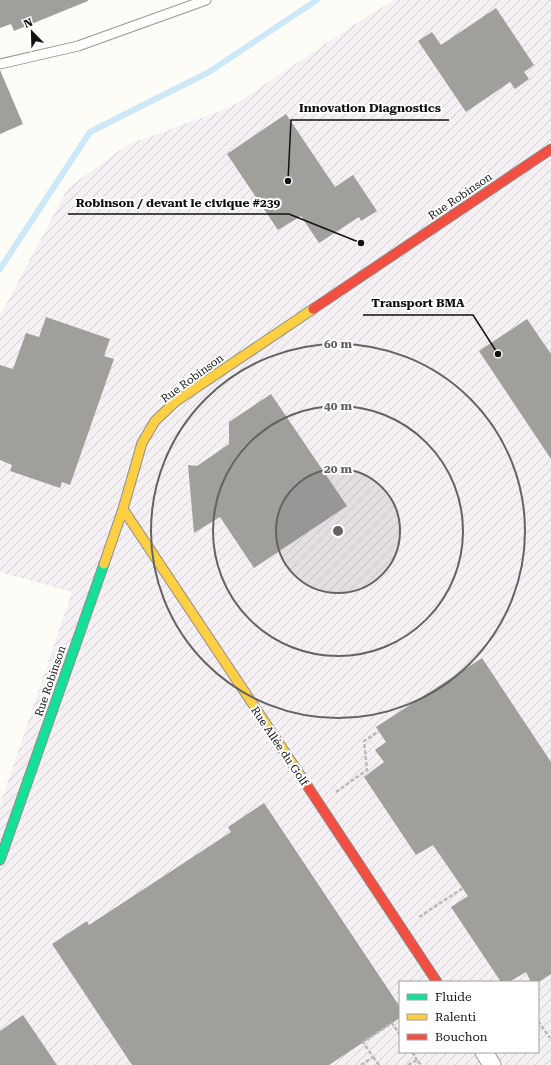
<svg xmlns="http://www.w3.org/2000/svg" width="551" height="1065" font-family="'Roboto Serif',serif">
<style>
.industrial{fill:url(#industrial-furrows);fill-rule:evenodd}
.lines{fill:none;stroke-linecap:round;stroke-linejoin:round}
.stream{stroke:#cde8f7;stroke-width:6}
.building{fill:#a19f9c}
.lane-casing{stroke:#979795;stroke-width:11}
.street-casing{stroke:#979795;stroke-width:19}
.fast-casing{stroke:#8e8d8b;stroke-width:11}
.slow-casing{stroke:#8e8d8b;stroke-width:11}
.jam-casing{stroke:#8e8d8b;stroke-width:11}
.path{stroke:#b9b9b8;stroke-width:2.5;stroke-dasharray:4 2;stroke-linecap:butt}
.lane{stroke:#fffffe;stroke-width:9}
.street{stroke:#fffffe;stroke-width:17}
.fast{stroke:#16e098;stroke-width:9}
.slow{stroke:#ffcf43;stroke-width:9}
.jam{stroke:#f24e42;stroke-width:9}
.ring{fill:none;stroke:#646362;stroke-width:2}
.labels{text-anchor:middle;stroke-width:4;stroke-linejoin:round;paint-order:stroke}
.street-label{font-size:11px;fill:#111;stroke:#fff}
.centre{fill:#646362;stroke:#fff;stroke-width:2}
.ring-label{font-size:12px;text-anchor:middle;font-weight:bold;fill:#646362;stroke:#fff;stroke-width:4;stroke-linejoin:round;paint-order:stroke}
.leader{fill:none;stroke:#111;stroke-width:1.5}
.callout-dot{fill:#111;stroke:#fff;stroke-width:1.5}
.callout-label{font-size:12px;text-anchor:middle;font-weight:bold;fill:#111;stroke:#fff;stroke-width:4;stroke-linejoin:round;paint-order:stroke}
</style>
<defs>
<pattern id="industrial-furrows" width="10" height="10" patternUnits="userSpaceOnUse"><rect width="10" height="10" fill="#f5f0f3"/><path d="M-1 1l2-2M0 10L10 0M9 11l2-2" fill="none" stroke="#d1cdcf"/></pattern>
</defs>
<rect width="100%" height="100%" fill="#fdfcf7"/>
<path class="industrial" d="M395,0H551V1065H0V805L72,592L0,572V316L68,188L127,145L231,107L366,17ZM400,982H538V1052H400Z"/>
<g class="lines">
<path class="stream" d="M0,269L90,132L209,72L317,0"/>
</g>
<g class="building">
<path d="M0,0H88V1L14,31L11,24L0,28Z"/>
<path d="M496,8L534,65L524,72L529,79L515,89L510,82L466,112L418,41L432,32L441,45Z"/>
<path d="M0,70L23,124L0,134Z"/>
<path d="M286,114L335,187L353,175L377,211L361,221L359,217L319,243L301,216L278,230L227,154Z"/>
<path d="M46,317L110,339L104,356L114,359L70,485L62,482L60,488L10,471L12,465L0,460V365L13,369L26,333L39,337Z"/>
<path d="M527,319L551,354V459L479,351Z"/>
<path d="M271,394L347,506L254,568L220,517L194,533L188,465L197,466L229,444V422Z"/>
<path d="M482,658L551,762V974L539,982H531L526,972L509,982H501L451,907L468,896L433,845L416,855L364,777L384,762L375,750L386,742L376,727Z"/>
<path d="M264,803L400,1007V1018L329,1065H132L52,944L87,921L89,925L231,832L228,827Z"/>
<path d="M23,1015L57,1065H0V1031Z"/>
</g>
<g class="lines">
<defs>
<path id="lane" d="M0,64L78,46L206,0"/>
<path id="street" d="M484,1052L492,1065"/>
<path id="fast" d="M0,860L104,564"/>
<g id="slow">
<path d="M123,509L308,787"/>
<path d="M104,564L123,509L142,443L155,421L175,402L313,309"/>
</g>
<g id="jam">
<path d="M313,309L551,149"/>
<path d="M308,787L437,982"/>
</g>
</defs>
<use href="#lane" class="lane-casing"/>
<use href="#street" class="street-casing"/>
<use href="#fast" class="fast-casing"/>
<use href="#slow" class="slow-casing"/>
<use href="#jam" class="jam-casing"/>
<g class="path">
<path d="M336,792L367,770L364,741L379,731"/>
<path d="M419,917L463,888"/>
<path d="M538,1021L550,1038"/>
<path d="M412,1052L417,1060"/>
<path d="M373,1057L379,1065"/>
<path d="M361,1065L373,1057L363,1042L392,1023L400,1035"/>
<path d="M408,1065L417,1060L421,1065"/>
</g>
<use href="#lane" class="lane"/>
<use href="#street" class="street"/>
<use href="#fast" class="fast"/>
<use href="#slow" class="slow"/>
<use href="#jam" class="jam"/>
</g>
<circle cx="338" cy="531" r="62" fill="#646362" fill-opacity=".12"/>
<g class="ring">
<circle cx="338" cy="531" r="62"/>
<circle cx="338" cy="531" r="125"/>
<circle cx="338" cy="531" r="187"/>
</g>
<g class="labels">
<g class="street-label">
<text transform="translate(460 196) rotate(-34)" y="4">Rue Robinson</text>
<text transform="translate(192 378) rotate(-36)" y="4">Rue Robinson</text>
<text transform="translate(50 681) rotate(-71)" y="4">Rue Robinson</text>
<text transform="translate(280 746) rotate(56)" y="4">Rue Allée du Golf</text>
</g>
</g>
<circle cx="338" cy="531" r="6" class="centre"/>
<g class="ring-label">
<text x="338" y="348">60 m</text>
<text x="338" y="410">40 m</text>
<text x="338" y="473">20 m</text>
</g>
<path class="leader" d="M288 181L291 120H449M361 243L289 214H68M498 354L473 315H363"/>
<g class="callout-dot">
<circle cx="288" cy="181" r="4"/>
<circle cx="361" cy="243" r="4"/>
<circle cx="498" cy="354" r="4"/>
</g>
<g class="callout-label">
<text x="370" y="112">Innovation Diagnostics</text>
<text x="178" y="207">Robinson / devant le civique #239</text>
<text x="418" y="307">Transport BMA</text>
</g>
<rect x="399" y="981" width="140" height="72" fill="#ffffff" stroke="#a0a0a0"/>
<rect x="407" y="994" width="20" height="6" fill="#16e098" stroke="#a0a0a0"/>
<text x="435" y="1001" font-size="12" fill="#111111">Fluide</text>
<rect x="407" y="1014" width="20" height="6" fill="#ffcf43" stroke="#a0a0a0"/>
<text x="435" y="1021" font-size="12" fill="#111111">Ralenti</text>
<rect x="407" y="1034" width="20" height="6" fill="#f24e42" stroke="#a0a0a0"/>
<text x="435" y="1041" font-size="12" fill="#111111">Bouchon</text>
<g transform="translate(32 32) rotate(337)" stroke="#ffffff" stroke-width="3" paint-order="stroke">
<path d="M0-3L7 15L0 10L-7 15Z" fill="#111111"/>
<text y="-6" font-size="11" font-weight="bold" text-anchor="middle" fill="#111111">N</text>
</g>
</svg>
